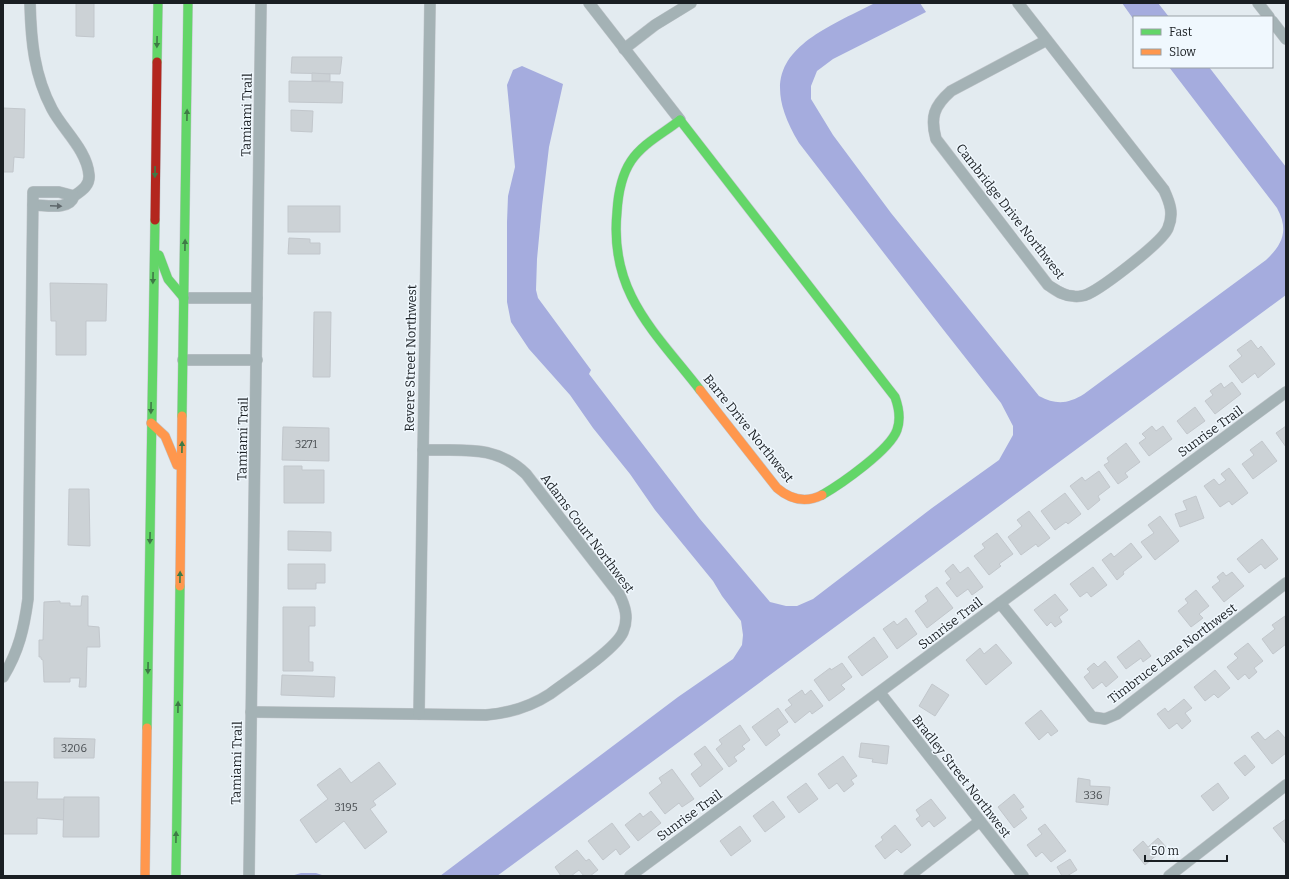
<svg xmlns="http://www.w3.org/2000/svg" width="1289" height="879" font-family="Bitter,serif">
<style>
.water{fill:#a5acde}
.building{fill:#ccd2d6;stroke:#c2c7cc}
.lines{fill:none;stroke-linecap:round;stroke-linejoin:round}
.street-casing{stroke:#c0c5ca;stroke-width:12}
.fast-casing{stroke:#c0c5ca;stroke-width:10}
.slow-casing{stroke:#c0c5ca;stroke-width:10}
.jam-casing{stroke:#c0c5ca;stroke-width:10}
.street{stroke:#a4b2b5;stroke-width:11}
.fast{stroke:#63d668;stroke-width:9}
.slow{stroke:#ff974d;stroke-width:9}
.jam{stroke:#b3261e;stroke-width:9}
.oneway{fill:#3e7a46}
.oneway2{fill:#5f686c}
.labels{text-anchor:middle;stroke-width:3;stroke-linejoin:round;paint-order:stroke}
.number-label{font-size:11px;fill:#494e52}
.street-label{font-size:13px;fill:#1a1f23;stroke:#f0f8fe}
</style>
<rect width="100%" height="100%" fill="#e3ebf0"/>
<g class="water">
<path d="M875,3H920L926,12L833,59L817,71L811,86V99L833,135L891,213L1039,396C1056,405 1068,404 1084,394L1266,260C1283,244 1289,230 1277,208L1169,67H1209L1286,167V295L497,876H440L678,697L733,659L742,645L743,635L741,621L722,596L713,581L655,510L630,474L593,428L570,395L529,349L511,322L507,302V222L508,196L515,167L507,85L513,70L522,66L563,84L549,147L542,206L537,259L536,290L538,298L591,370L589,374L700,519L770,602L786,606H797L813,599L932,508L999,460L1013,435V426L1001,403C933,317 866,230 799,143C748,59 809,36 875,3Z"/>
<path d="M1122,3H1158L1169,17H1134V20Z"/>
<path d="M301,873H316L325,876H291Z"/>
</g>
<g class="building">
<path d="M76,3H94V37L76,36Z"/>
<path d="M292,57H342L340,74L291,73Z"/>
<path d="M312,73L330,74V81H312Z"/>
<path d="M289,81L343,82L342,103L289,102Z"/>
<path d="M3,108L25,109L24,158L14,157L13,172H3Z"/>
<path d="M291,110L313,111L312,132L291,131Z"/>
<rect x="288" y="206" width="52" height="26"/>
<path d="M289,238L310,239V243H320V254H288Z"/>
<path d="M50,283L107,284L106,321H86V355H56V321H51Z"/>
<path d="M314,312H331L330,377H313Z"/>
<path d="M1251,340L1258,349L1261,346L1275,364L1258,378L1255,373L1242,383L1229,366L1242,356L1237,350Z"/>
<path d="M1232,382L1241,394L1215,414L1205,401L1213,395L1210,391L1221,383L1224,388Z"/>
<path d="M1195,407L1205,421L1187,434L1177,421Z"/>
<path d="M1152,426L1156,431L1163,426L1172,439L1149,456L1139,443L1146,438L1142,434Z"/>
<path d="M1286,426V447L1276,433Z"/>
<path d="M283,427L329,428V461L282,460Z"/>
<path d="M1262,441L1277,461L1253,479L1242,464L1254,455L1250,450Z"/>
<path d="M1126,443L1140,462L1125,473L1128,477L1118,484L1104,465L1109,462L1107,458Z"/>
<path d="M284,466H302V470H324V503H284Z"/>
<path d="M1229,468L1248,493L1232,505L1229,501L1220,507L1204,486L1214,479L1219,485L1226,480L1221,474Z"/>
<path d="M1099,471L1110,487L1098,496L1100,500L1088,510L1070,486L1082,477L1085,481Z"/>
<path d="M69,489H89L90,546L68,545Z"/>
<path d="M1065,493L1081,514L1068,524L1066,522L1055,530L1041,511Z"/>
<path d="M1196,496L1204,518L1180,527L1175,514L1187,510L1183,501Z"/>
<path d="M1029,511L1050,538L1038,547L1036,544L1021,555L1008,537L1022,526L1017,520Z"/>
<path d="M1160,516L1179,541L1155,560L1141,542L1154,533L1148,525Z"/>
<path d="M288,531L331,532V551L288,550Z"/>
<path d="M997,533L1013,554L999,564L1001,566L989,575L974,556L985,548L982,544Z"/>
<path d="M1262,539L1278,559L1265,569L1261,564L1249,573L1237,559Z"/>
<path d="M1131,543L1142,557L1123,572L1124,574L1117,580L1102,560L1111,553L1114,557Z"/>
<path d="M288,564H325V583H316V589H288Z"/>
<path d="M953,564L960,573L968,567L983,587L972,595L968,589L957,597L946,583L951,579L945,571Z"/>
<path d="M1093,567L1107,585L1091,597L1087,592L1080,597L1070,584Z"/>
<path d="M1223,572L1226,576L1232,572L1244,586L1224,602L1212,587L1220,581L1217,577Z"/>
<path d="M937,587L953,608L927,628L915,611L928,601L925,596Z"/>
<path d="M1196,590L1209,606L1199,614L1203,618L1191,627L1178,611L1188,603L1185,599Z"/>
<path d="M1055,594L1068,610L1059,617L1062,622L1055,627L1051,622L1047,626L1034,610Z"/>
<path d="M82,596H88V626L99,627L100,647H87L86,687H79L80,678H70V682H44L43,660L41,659V657H39V640H43L44,602L60,601V603H70V606H81Z"/>
<path d="M283,607H315V626H309V662H313V671H283Z"/>
<path d="M1285,616L1286,644L1273,654L1262,639L1275,629L1272,625Z"/>
<path d="M906,618L917,634L897,649L883,629L894,621L897,625Z"/>
<path d="M874,637L888,657L862,676L848,657Z"/>
<path d="M1139,640L1151,656L1143,662L1141,658L1126,669L1117,657Z"/>
<path d="M1248,643L1263,661L1254,668L1257,672L1249,679L1245,674L1238,680L1227,667L1238,658L1234,654Z"/>
<path d="M996,644L1012,663L986,685L966,660L980,648L984,654Z"/>
<path d="M1105,661L1118,677L1106,687L1102,682L1093,689L1084,677L1090,672L1087,669L1094,663L1098,667Z"/>
<path d="M842,663L852,677L841,685L845,689L829,701L814,680L830,668L831,670Z"/>
<path d="M1215,670L1230,688L1218,698L1214,694L1205,701L1194,687Z"/>
<path d="M282,675L335,677L334,697L281,695Z"/>
<path d="M932,684L949,695L935,716L919,706Z"/>
<path d="M802,690L805,695L811,690L823,706L812,714L810,711L795,723L785,710L792,705L788,700Z"/>
<path d="M1184,699L1192,708L1185,713L1191,721L1182,729L1177,723L1169,729L1157,714L1165,708L1168,712Z"/>
<path d="M778,708L788,722L777,730L780,735L766,746L752,727Z"/>
<path d="M1041,710L1058,731L1051,736L1048,732L1039,740L1025,723Z"/>
<path d="M740,725L750,740L742,746L745,749L734,757L737,761L729,767L716,749L722,744L719,740Z"/>
<path d="M1278,730L1286,739V753L1272,764L1251,737L1258,732L1265,740Z"/>
<path d="M54,738L95,739L94,758H54Z"/>
<path d="M861,743L889,746L887,764L872,762L873,759L859,757Z"/>
<path d="M705,746L723,769L700,787L691,774L702,765L694,754Z"/>
<path d="M1245,755L1255,767L1245,776L1234,763Z"/>
<path d="M843,756L857,776L851,780L854,784L844,792L837,783L829,789L818,774Z"/>
<path d="M379,762L396,784L373,801L376,805L370,809L387,832L365,849L344,821L316,843L300,820L328,799L317,785L340,768L351,783Z"/>
<path d="M672,769L694,799L682,807L679,803L665,814L649,793L662,783L659,778Z"/>
<path d="M1078,778L1090,780V786L1110,787L1108,805L1076,802Z"/>
<path d="M3,782H38L37,799H64V820L37,818V834H3Z"/>
<path d="M806,783L818,799L799,813L787,797Z"/>
<path d="M1218,783L1229,798L1213,811L1201,796Z"/>
<path d="M1014,794L1024,807L1020,809L1027,818L1014,828L998,807Z"/>
<path d="M64,797H99V837H63Z"/>
<path d="M931,799L946,818L934,827L929,821L922,827L916,819L920,816L916,810Z"/>
<path d="M773,801L785,817L765,832L753,816Z"/>
<path d="M651,811L661,823L638,841L625,825L640,813L643,817Z"/>
<path d="M1286,819V843H1285L1273,828Z"/>
<path d="M612,823L630,847L620,855L616,849L603,860L588,841Z"/>
<path d="M1045,824L1066,851L1051,862L1042,852L1036,857L1027,845L1042,834L1038,829Z"/>
<path d="M895,825L911,845L901,853L897,849L885,859L875,846L883,840L881,837Z"/>
<path d="M740,826L751,841L731,856L720,841Z"/>
<path d="M1158,838L1166,847L1145,865L1133,850L1143,841L1148,847Z"/>
<path d="M577,850L586,861L589,859L598,870L590,876H584L579,870L571,876H561L555,867Z"/>
<path d="M1070,859L1077,870L1067,876H1062L1057,867Z"/>
</g>
<g class="lines">
<defs>
<g id="street">
<path d="M30,3C31,41 34,75 52,109C63,130 87,150 89,175C90,186 81,191 74,196C69,211 46,205 33,205"/>
<path d="M589,3L680,120"/>
<path d="M1018,3L1164,190C1170,203 1174,214 1168,228C1163,242 1103,287 1088,294C1084,296 1077,297 1073,296C1063,296 1056,290 1048,285L936,139C930,117 934,106 951,91L1047,40"/>
<path d="M1258,3L1269,17"/>
<path d="M1272,21L1286,39"/>
<path d="M624,49L655,25L691,3"/>
<path d="M184,298H257"/>
<path d="M183,360H257"/>
<path d="M1000,603L1092,717L1105,719L1117,714L1286,583"/>
<path d="M3,677C19,651 24,628 28,599L33,192H59L74,196"/>
<path d="M880,693L1023,876"/>
<path d="M251,712L486,715C510,713 530,707 550,694C567,681 616,649 623,632C629,618 625,606 619,594L526,474C495,444 463,451 423,450"/>
<path d="M419,714L430,3"/>
<path d="M249,876L261,3"/>
<path d="M630,876L1286,392"/>
<path d="M909,876L980,821"/>
<path d="M1169,876L1286,785"/>
</g>
<g id="fast">
<path d="M157,62L158,3"/>
<path d="M680,120L895,397C899,408 901,419 897,430C890,450 841,484 822,495"/>
<path d="M680,120C664,133 643,143 631,161C621,176 618,195 617,212C609,293 655,332 700,390"/>
<path d="M159,255L168,279L184,298"/>
<path d="M182,416L188,3"/>
<path d="M147,728L155,220"/>
<path d="M176,876L180,586"/>
</g>
<g id="slow">
<path d="M700,390L777,488C791,500 806,503 822,495"/>
<path d="M151,423L165,436L177,465"/>
<path d="M180,586L182,416"/>
<path d="M145,876L147,728"/>
</g>
<path id="jam" d="M155,220L157,62"/>
</defs>
<use href="#street" class="street-casing"/>
<use href="#fast" class="fast-casing"/>
<use href="#slow" class="slow-casing"/>
<use href="#jam" class="jam-casing"/>
<use href="#street" class="street"/>
<use href="#fast" class="fast"/>
<use href="#slow" class="slow"/>
<use href="#jam" class="jam"/>
</g>
<defs><path id="oneway-solid" d="M-6-.8H1V-3.2L6.5 0L1 3.2V.8H-6Z"/></defs>
<g class="oneway">
<use href="#oneway-solid" transform="translate(157 42) rotate(91)"/>
<use href="#oneway-solid" transform="translate(187 115) rotate(-89)"/>
<use href="#oneway-solid" transform="translate(155 172) rotate(91)"/>
<use href="#oneway-solid" transform="translate(185 245) rotate(-89)"/>
<use href="#oneway-solid" transform="translate(153 278) rotate(91)"/>
<use href="#oneway-solid" transform="translate(151 408) rotate(91)"/>
<use href="#oneway-solid" transform="translate(182 447) rotate(-89)"/>
<use href="#oneway-solid" transform="translate(150 538) rotate(91)"/>
<use href="#oneway-solid" transform="translate(180 577) rotate(-89)"/>
<use href="#oneway-solid" transform="translate(148 668) rotate(91)"/>
<use href="#oneway-solid" transform="translate(178 707) rotate(-89)"/>
<use href="#oneway-solid" transform="translate(176 837) rotate(-89)"/>
</g>
<use class="oneway2" href="#oneway-solid" transform="translate(56 206) rotate(2)"/>
<g class="labels">
<g class="number-label">
<text x="306" y="448">3271</text>
<text x="74" y="752">3206</text>
<text x="1093" y="799">336</text>
<text x="346" y="811">3195</text>
</g>
<g class="street-label">
<text transform="translate(246 115) rotate(-89)" y="5">Tamiami Trail</text>
<text transform="translate(1011 211) rotate(52)" y="5">Cambridge Drive Northwest</text>
<text transform="translate(410 358) rotate(-89)" y="5">Revere Street Northwest</text>
<text transform="translate(749 428) rotate(51)" y="5">Barre Drive Northwest</text>
<text transform="translate(1210 431) rotate(-36)" y="5">Sunrise Trail</text>
<text transform="translate(242 439) rotate(-89)" y="5">Tamiami Trail</text>
<text transform="translate(588 533) rotate(53)" y="5">Adams Court Northwest</text>
<text transform="translate(950 623) rotate(-37)" y="5">Sunrise Trail</text>
<text transform="translate(1172 653) rotate(-37)" y="5">Timbruce Lane Northwest</text>
<text transform="translate(236 763) rotate(-89)" y="5">Tamiami Trail</text>
<text transform="translate(962 776) rotate(52)" y="5">Bradley Street Northwest</text>
<text transform="translate(689 815) rotate(-36)" y="5">Sunrise Trail</text>
</g>
</g>
<rect width="1289" height="879" fill="none" stroke="#1a1f23" stroke-width="8"/>
<rect x="1133" y="16" width="140" height="52" fill="#f0f8fe" stroke="#9aa1a6"/>
<rect x="1141" y="29" width="20" height="6" fill="#63d668" stroke="#9aa1a6"/>
<text x="1169" y="36" font-size="12" fill="#1a1f23">Fast</text>
<rect x="1141" y="49" width="20" height="6" fill="#ff974d" stroke="#9aa1a6"/>
<text x="1169" y="56" font-size="12" fill="#1a1f23">Slow</text>
<path d="M1145 855v6h82v-6" fill="none" stroke="#1a1f23" stroke-width="2"/>
<text x="1151" y="855" font-size="12" fill="#1a1f23" stroke="#f0f8fe" stroke-width="3" paint-order="stroke">50 m</text>
</svg>
